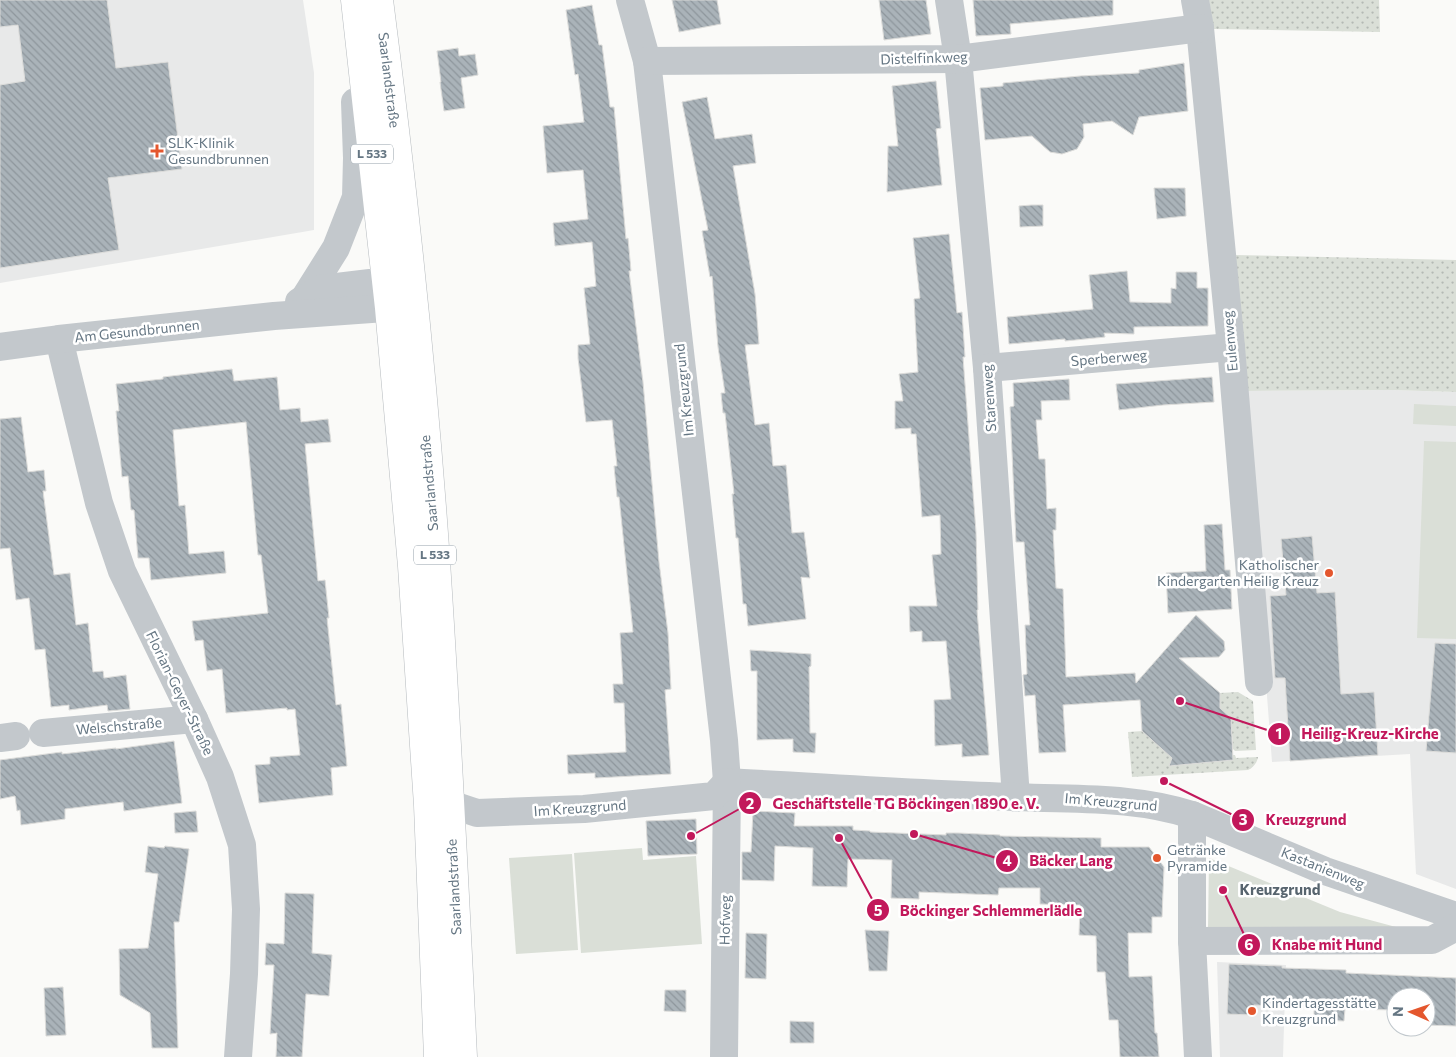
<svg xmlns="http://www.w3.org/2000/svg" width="1456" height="1057" font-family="Commissioner,sans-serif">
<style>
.built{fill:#e8e9e9}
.grass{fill:url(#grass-dots)}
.park{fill:#dadfd7}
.building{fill:url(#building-back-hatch);stroke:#dcdcda}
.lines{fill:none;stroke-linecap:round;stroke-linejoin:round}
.major-casing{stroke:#b5babe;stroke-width:29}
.minor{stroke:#c3c8cc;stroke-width:28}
.major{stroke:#fff;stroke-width:28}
.poi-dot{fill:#e4572e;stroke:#fff;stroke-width:2}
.labels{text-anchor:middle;stroke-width:5;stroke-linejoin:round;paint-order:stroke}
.shield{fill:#fff;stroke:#939fa8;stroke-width:1}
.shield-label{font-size:12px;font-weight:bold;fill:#657683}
.street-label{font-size:14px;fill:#657683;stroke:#fff}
.poi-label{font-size:14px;fill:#657683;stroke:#fff;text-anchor:start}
.neighbourhood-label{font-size:15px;font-weight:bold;fill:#57646e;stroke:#fff}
.leader{fill:none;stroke:#c2185b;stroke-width:2}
.callout-dot{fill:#c2185b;stroke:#fff;stroke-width:2}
.mark-label{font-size:15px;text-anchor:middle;font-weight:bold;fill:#fff}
.callout-label{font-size:15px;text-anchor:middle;font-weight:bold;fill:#c2185b;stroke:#fff;stroke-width:5;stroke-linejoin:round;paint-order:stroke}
</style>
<defs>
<pattern id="grass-dots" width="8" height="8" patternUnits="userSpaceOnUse" patternTransform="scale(1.25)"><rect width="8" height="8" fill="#dadfd7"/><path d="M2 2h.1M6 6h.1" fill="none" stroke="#b4b9b4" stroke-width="1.8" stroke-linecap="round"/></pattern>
<pattern id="building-back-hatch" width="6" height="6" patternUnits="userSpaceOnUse" patternTransform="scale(1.25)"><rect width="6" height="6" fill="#aab3b9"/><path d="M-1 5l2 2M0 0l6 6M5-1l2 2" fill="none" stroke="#8e969c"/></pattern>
</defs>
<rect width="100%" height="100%" fill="#fafaf8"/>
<g class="built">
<path d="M0,0H303L314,73V230L0,283Z"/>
<path d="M1391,390L1456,392V889L1416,874L1410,754L1272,762L1244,391Z"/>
<path d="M1217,962L1286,965L1283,1057H1220Z"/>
</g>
<g class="grass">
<path d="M1209,0H1379L1380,32L1213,29Z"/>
<path d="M1234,255L1456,260V392L1391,390L1244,391Z"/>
<path d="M1238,692L1253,701L1256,750L1235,751L1233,749L1231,718L1220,708V693Z"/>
<path d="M1143,731L1180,765L1233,760V755H1235L1236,758L1258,757C1257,763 1253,768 1248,770L1132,777L1128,732Z"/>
</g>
<g class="park">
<path d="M1414,404L1456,406V426L1413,424Z"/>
<path d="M1424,441L1456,442V639L1417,638Z"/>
<path d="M642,848L643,860L696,856L702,944L581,953L574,853Z"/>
<path d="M572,854L578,950L516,954L509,858Z"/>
<path d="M1209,858L1340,912L1396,927L1208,928Z"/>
</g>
<g class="building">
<path d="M0,0H107L116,68L168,62L182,169L108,178L119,250L0,268V85L25,81L18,25L0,27Z"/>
<path d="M672,0H717L721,24L679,32Z"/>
<path d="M879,0H926L931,34L884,40Z"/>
<path d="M973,0H1113V15L1010,24L1011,34L976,36Z"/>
<path d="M592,5L599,45H602L610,107H614L626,239L628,238L631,271H629L643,382L659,562L668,633L671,689L665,690L671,774L595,778V773L568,774L567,755L626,752L624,703H614L613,684H623L620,633L633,632L619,497H617L614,466H617L612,420L586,422L578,358V345L590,344L584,288L596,286L592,242L555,246L553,223L588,219L583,170L547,173L543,126L584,122L578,74L575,75L566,10Z"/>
<path d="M458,48L459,56L475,54L478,75L461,78L465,108L444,111L440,82H441L437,51Z"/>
<path d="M1184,63L1188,111L1139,117L1133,135L1112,121L1083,124L1084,137L1077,149L1062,154L1050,152L1032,136L985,140L980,88L1003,86V83L1080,76L1139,73V70Z"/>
<path d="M936,81L941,128L936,129L942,185L887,192L888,146H898L892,86Z"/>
<path d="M707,97L715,139L752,134L756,163L733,166L755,294L759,344L745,345L755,425L769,423L773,466L786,465L792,533L804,532L810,578L801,577L806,619L748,626L746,604H743L738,538H736L732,494H734L725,413H723L721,393H725L718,347L712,276L710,277L702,231L708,230L682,102Z"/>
<path d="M1154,188H1185L1186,216L1157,219Z"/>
<path d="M1032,205H1043V226L1020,227L1019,206Z"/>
<path d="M949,234L957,313L962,312L965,357H963L976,532L978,610H977L989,755L962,757V744L935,746L934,700L951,699L946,641L922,642V631L910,632L909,606H937L932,555L941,554L940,515L922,517L916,434H911V428L895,429V401H903L899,374L918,372L914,299L920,298L913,238Z"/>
<path d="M1127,271L1130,302L1171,303V288L1176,289V272H1197V288H1208V326L1134,327V334L1104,333L1105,337L1065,341V339L1009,344L1007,317L1093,309L1089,275Z"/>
<path d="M232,369L234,381L277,377L280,410L300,408L301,422L328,419L331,442L305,444L318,581L325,580L329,618H327L336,705L341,704L347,766L331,768L333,795L259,803L255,765L270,764V757L300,755L295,709L287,710V708L226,713L222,669L207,671L203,640L195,641L192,621L268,613L261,555H258L246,422L173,430L179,506L185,505L189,554L224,551L226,573L151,580L149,558H138L134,510H131L128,476L122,477L116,411H119L116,384L163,379V377Z"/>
<path d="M1212,377L1214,402L1163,405L1119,410L1116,384Z"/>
<path d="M1069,379L1070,400L1041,401L1042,420H1036L1039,459H1045L1047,509L1056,508V530H1053L1056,588L1063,589L1066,677L1135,673L1136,683L1196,615L1224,641L1225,650L1219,657L1179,658L1220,693V708L1231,718L1233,760L1169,766L1172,758L1142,731L1140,700L1063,705L1066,752L1039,753L1035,695L1025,696L1023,675L1027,674L1025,625H1030L1024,542H1016L1010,407L1014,406L1013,383Z"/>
<path d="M21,417L28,472L44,470L46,491H43L54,575L70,573L76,625L88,623L93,672L103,671L104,678L126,675L130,709L108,711L107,705L69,710V705L51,707L45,649L35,650L29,598L16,600L10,548L0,549V419Z"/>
<path d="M1222,524L1225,570H1230L1232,609L1168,613L1166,573L1206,571L1204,525Z"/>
<path d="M1312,536L1317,593L1335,592L1341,694L1374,692L1378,755L1290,761L1285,678H1275L1270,596L1286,595L1281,539Z"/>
<path d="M1435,643L1456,644V753L1426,751Z"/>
<path d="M750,650L811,654V666L809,667L810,733H816L815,753L793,752V739L757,740V671H751Z"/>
<path d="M174,741L182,803L124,811L123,802L65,809V819L21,825L20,810L17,811L15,796L0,799V760L62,752V754L116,748V749Z"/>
<path d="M196,811L198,832L175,833L174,813Z"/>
<path d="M753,811L795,813L794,826H853V830L870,831V832L946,835V833H958L1000,835V836L1101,838V847H1149L1164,867L1162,917H1152V933H1128L1129,977L1152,976L1155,1033H1157L1159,1057H1120L1118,1020H1109L1105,972H1097L1096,936L1079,935L1080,905L1040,904V888H999L998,895L919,892V899L891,898L892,860L848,859L847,887L812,886L813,848L775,846L774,881L742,880V852H751Z"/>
<path d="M696,819L697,854L648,856L646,821Z"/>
<path d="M148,846L164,848L165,846L189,849L179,922H174L178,1048H152L150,1013L120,995L119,949L148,948L158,874L145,872Z"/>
<path d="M285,893L314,894L312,953L332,955L329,996L306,994L302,1057H276L277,1033L270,1034L274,965H265L266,943L284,944Z"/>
<path d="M865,930L889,931L887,971H869Z"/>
<path d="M746,933L767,934L766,979L745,978Z"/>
<path d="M1229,964L1282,966V968L1346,970V973L1456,978V1026L1426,1025V997H1396V1010L1345,1009L1344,1021L1314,1020V1007L1254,1005V1015L1227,1014Z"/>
<path d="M63,987L66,1035L46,1036L44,988Z"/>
<path d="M665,990H686V1012L664,1011Z"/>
<path d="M790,1021L814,1022V1043H790Z"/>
</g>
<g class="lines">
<defs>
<g id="major">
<path d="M355,0L389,308L412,566L428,805L438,1057"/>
<path d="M379,0C403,187 423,374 436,562C447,727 455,892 463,1057"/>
</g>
</defs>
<use href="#major" class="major-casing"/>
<g class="minor">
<path d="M630,0L647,61L724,740L727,782L724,1057"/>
<path d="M949,0L958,59L987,368L1016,798"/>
<path d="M1195,0L1200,28L1231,347L1259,682"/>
<path d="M647,61L958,59L1200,28"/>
<path d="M304,299L336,248L356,197L357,158L355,102"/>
<path d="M299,302L320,289L370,283L386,285L398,288L407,295"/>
<path d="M59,339L99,503L122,571L194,719L220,777L242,845L246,909L244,974L238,1057"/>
<path d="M0,347L59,339L274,316L413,306"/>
<path d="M987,368L1231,347"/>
<path d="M43,733L194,719"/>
<path d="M0,738L16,736"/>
<path d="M727,782C823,787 919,794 1015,797C1075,800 1134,796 1192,815L1325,871L1456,916"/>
<path d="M428,805L450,804L477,813L584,809L714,796L727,782"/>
<path d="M1192,815V941L1198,1057"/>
<path d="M1192,941L1432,940L1456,927"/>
</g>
<use href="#major" class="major"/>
</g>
<g class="poi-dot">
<path d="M154.5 143.5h5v5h5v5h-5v5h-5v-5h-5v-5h5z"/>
<circle cx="1329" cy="573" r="5"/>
<circle cx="1157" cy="858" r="5"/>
<circle cx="1252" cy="1011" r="5"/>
</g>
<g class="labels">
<g class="shield">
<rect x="351" y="144.5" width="42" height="19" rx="4"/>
<rect x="414" y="545.5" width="42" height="19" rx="4"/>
</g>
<g class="shield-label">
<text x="372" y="158">L 533</text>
<text x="435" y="559">L 533</text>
</g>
<g class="street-label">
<text transform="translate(924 58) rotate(-2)" y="5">Distelfinkweg</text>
<text transform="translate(389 80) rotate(83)" y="5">Saarlandstraße</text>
<text transform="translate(137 331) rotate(-6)" y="5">Am Gesundbrunnen</text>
<text transform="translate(1230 341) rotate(-95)" y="5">Eulenweg</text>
<text transform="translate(1109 358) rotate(-5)" y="5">Sperberweg</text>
<text transform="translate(684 390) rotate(-96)" y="5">Im Kreuzgrund</text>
<text transform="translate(989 398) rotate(-94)" y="5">Starenweg</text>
<text transform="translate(429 483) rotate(-95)" y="5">Saarlandstraße</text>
<text transform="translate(180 693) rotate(64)" y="5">Florian-Geyer-Straße</text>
<text transform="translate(119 726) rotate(-5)" y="5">Welschstraße</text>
<text transform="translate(1111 802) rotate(5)" y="5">Im Kreuzgrund</text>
<text transform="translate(580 808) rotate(-4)" y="5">Im Kreuzgrund</text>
<text transform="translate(1323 868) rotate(22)" y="5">Kastanienweg</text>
<text transform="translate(454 887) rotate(-93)" y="5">Saarlandstraße</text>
<text transform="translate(725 920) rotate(-89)" y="5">Hofweg</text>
</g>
<g class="poi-label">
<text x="168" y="148">SLK-Klinik<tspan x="168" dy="16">Gesundbrunnen</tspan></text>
<text x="1319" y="570" text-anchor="end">Katholischer<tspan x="1319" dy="16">Kindergarten Heilig Kreuz</tspan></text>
<text x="1167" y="855">Getränke<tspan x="1167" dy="16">Pyramide</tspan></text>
<text x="1262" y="1008">Kindertagesstätte<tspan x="1262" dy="16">Kreuzgrund</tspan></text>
</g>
<g class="neighbourhood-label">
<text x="1280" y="895">Kreuzgrund</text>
</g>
</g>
<path class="leader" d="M1180 701L1279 734M691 836L750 803M1164 781L1243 820M914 834L1007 861M839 838L878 910M1223 890L1249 945"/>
<g class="callout-dot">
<circle cx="1180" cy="701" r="5"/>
<circle cx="691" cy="836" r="5"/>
<circle cx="1164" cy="781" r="5"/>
<circle cx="914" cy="834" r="5"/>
<circle cx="839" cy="838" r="5"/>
<circle cx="1223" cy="890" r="5"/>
<circle cx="1279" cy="734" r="12"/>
<circle cx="750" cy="803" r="12"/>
<circle cx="1243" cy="820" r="12"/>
<circle cx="1007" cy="861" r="12"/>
<circle cx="878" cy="910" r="12"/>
<circle cx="1249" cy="945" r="12"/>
</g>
<g class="mark-label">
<text x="1279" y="739">1</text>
<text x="750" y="809">2</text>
<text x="1243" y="825">3</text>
<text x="1007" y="866">4</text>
<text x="878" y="916">5</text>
<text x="1249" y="950">6</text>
</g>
<g class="callout-label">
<text x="1370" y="739">Heilig-Kreuz-Kirche</text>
<text x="906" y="809">Geschäftstelle TG Böckingen 1890 e. V.</text>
<text x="1306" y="825">Kreuzgrund</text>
<text x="1071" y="866">Bäcker Lang</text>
<text x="991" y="916">Böckinger Schlemmerlädle</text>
<text x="1327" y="950">Knabe mit Hund</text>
</g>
<g transform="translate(1411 1012) rotate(272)"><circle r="24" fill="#ffffff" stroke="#c1c8cd"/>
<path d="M0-4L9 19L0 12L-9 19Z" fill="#e4572e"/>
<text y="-8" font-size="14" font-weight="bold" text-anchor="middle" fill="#657683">N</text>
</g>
</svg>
